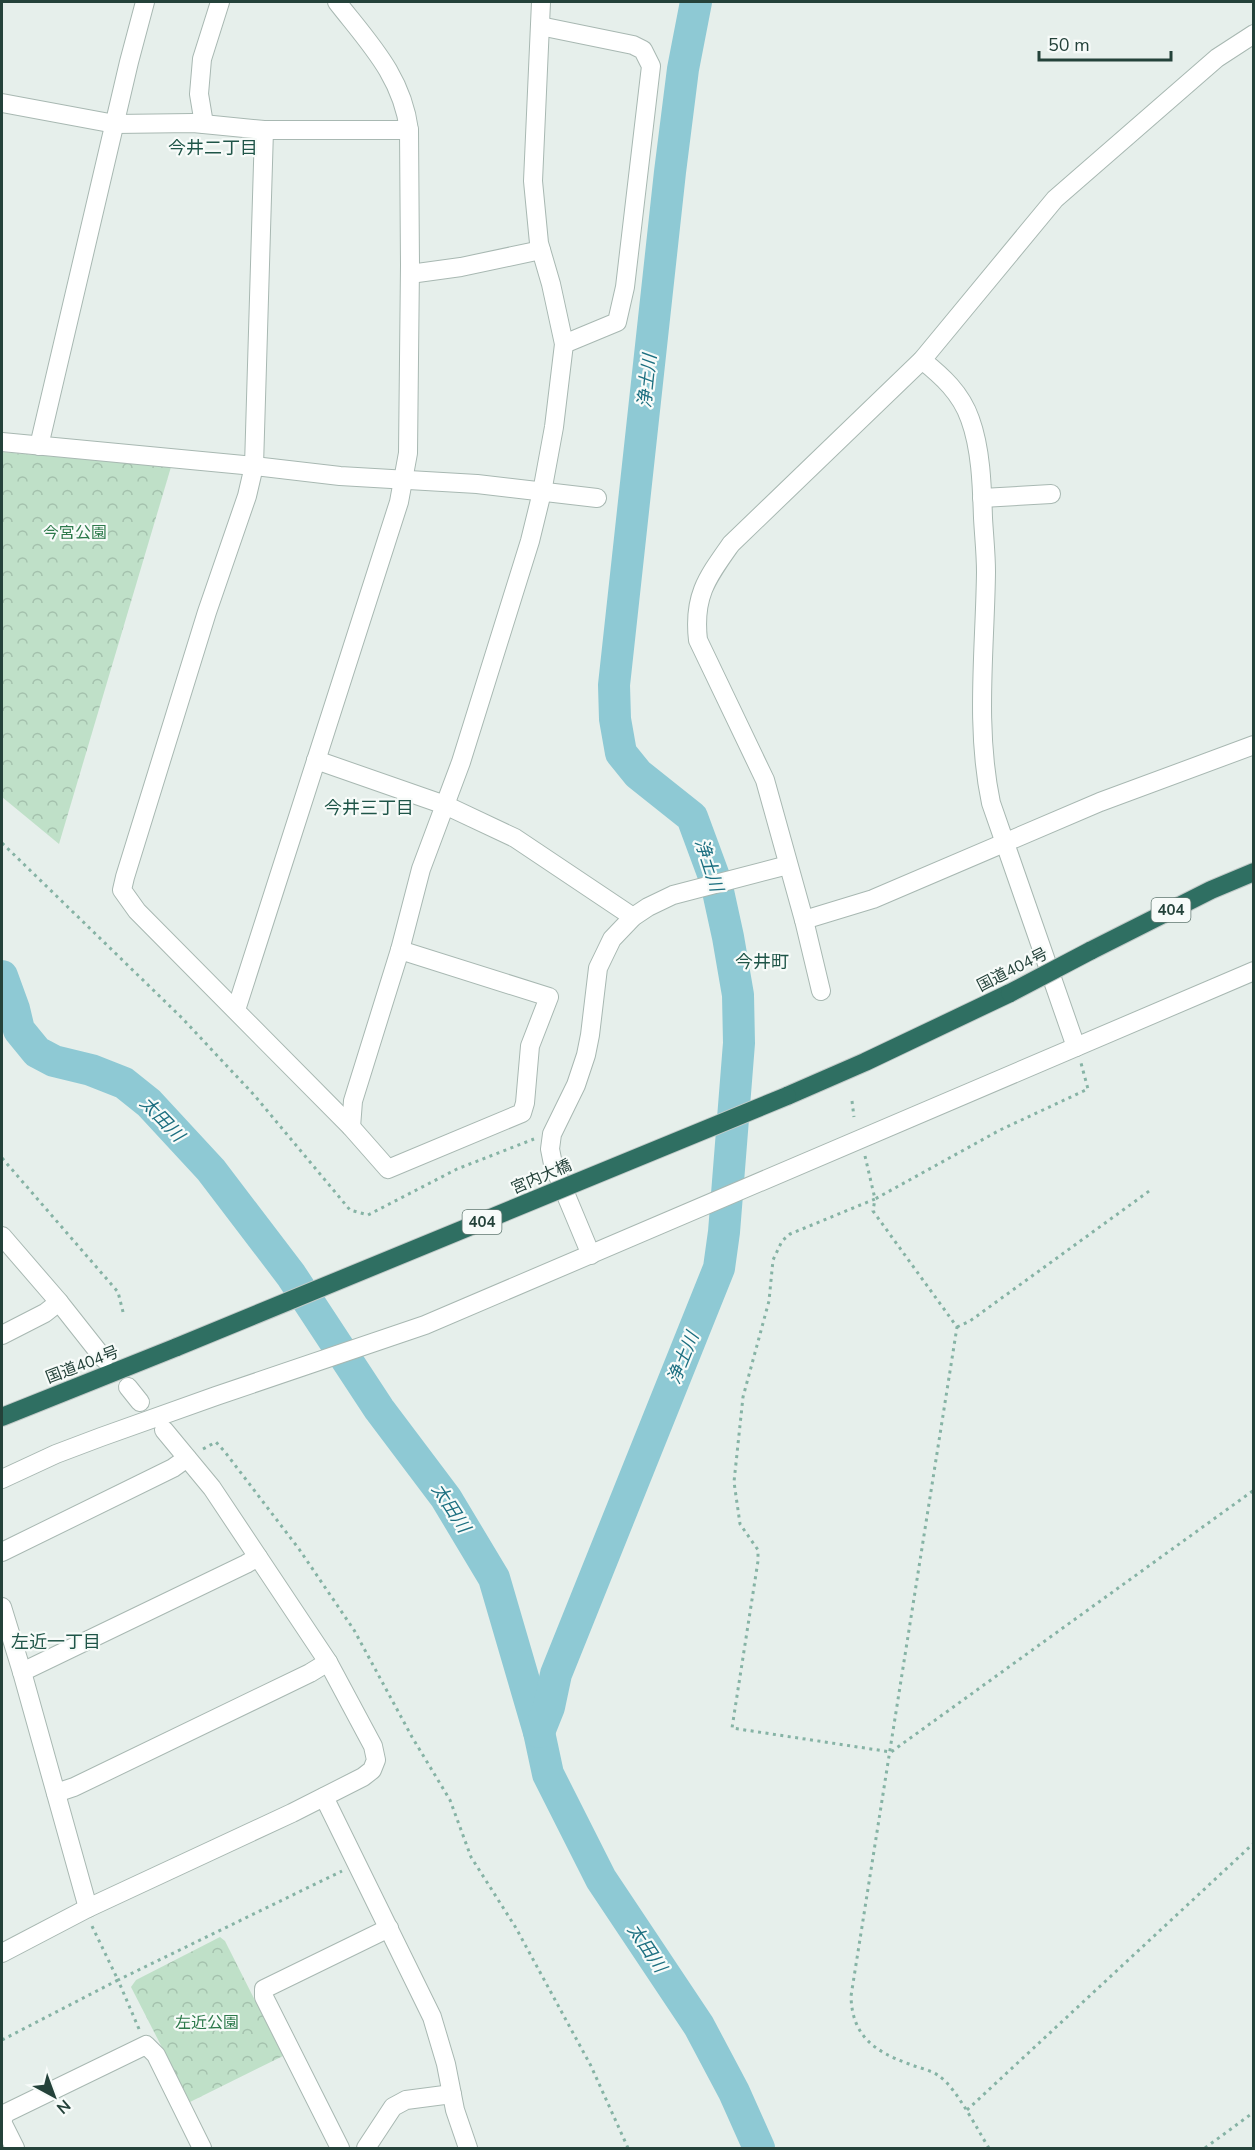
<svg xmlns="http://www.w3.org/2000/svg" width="1255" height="2150" font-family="'Nunito Sans','Noto Sans JP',sans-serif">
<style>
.forest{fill:url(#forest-crowns)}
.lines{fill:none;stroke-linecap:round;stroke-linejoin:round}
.river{stroke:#8ec9d4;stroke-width:32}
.minor-casing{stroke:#a8b8b2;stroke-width:20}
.highway-casing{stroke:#c2cac8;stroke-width:20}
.path{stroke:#86b3a5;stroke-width:3;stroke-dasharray:3 4.5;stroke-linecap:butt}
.minor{stroke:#fff;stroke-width:18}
.highway{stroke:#2f6f62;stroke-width:18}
.highway-bridge-casing{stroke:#c2cac8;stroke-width:20;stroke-linecap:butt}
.highway-bridge{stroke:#2f6f62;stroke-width:18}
.labels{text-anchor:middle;stroke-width:4.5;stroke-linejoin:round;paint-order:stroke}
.shield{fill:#f7fbf9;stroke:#637a73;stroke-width:1.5}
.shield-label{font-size:15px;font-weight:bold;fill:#24423a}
.park-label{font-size:16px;fill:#2d7a4b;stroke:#f7fbf9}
.street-label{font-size:16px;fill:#24423a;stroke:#f7fbf9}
.neighbourhood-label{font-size:18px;fill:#1f5548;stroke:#f7fbf9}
.water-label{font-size:18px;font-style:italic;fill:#1c6f80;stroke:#f7fbf9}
</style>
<defs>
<pattern id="forest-crowns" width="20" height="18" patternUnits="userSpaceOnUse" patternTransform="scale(1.5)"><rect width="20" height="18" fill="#bfe0c8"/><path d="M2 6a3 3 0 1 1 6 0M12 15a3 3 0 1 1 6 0" fill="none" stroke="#a4c1ad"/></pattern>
</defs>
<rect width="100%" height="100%" fill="#e6efeb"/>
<g class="forest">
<path d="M2,452L171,467L59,844L2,797Z"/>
<path d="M220,1937L225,1941L283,2056L190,2102L131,1987L136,1980Z"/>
</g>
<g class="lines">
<g class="river">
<path d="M2,976L14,1009L19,1030L37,1052L54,1061L91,1070L124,1083L149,1103L211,1170L291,1275L379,1409L446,1498L494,1578L539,1732L548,1774L601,1879L699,2026L734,2092L759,2148"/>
<path d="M539,1732L549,1707L556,1674L719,1268L724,1232L739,1043L738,995L728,937L716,882L692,817L638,774L621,753L615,719L614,685L670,172L683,69L696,2"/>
</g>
<defs>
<g id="minor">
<path d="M540,26L633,45L643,50L651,66L625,287L617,322L564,344"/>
<path d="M2,103L115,124L193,123L264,130H409"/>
<path d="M204,124L199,94L202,59L220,2"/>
<path d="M264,130L254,466L247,496L207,612L125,877L122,890L137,911L351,1127L388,1169L522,1113L525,1103L530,1046L549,997L400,950"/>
<path d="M410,274L461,267L541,250"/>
<path d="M922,360C942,376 961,393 970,419C981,449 982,486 983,518C984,536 986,554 986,572C985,650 975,727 991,803L1076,1047"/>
<path d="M2,442L254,466L340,476L477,484L597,498"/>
<path d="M39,446L129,62L145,2"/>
<path d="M982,498L1051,494"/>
<path d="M316,760L445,805L515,838L633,917"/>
<path d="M804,920L873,899L1100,802L1254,745"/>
<path d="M821,991L804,920L765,780L698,640C693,596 707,578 731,544L922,360L1055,199L1217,58L1254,34"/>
<path d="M236,1010L399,502L408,453L410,265L409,130C402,76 369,43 337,2"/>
<path d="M351,1127L353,1101L400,950L421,869L461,762L530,541L542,492L554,427L564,344L551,284L539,243L533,181L541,2"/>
<path d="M2,1236L59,1302L104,1359"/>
<path d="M591,1255L553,1164L550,1149L552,1134L576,1085L586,1055L590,1035L598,968L612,939L633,917L648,907L673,895L788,865"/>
<path d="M2,1335L45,1313L59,1302"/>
<path d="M128,1387L140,1402"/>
<path d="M2,1479L56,1454L101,1437L216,1396L425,1325L1254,971"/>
<path d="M2,1552L173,1468L187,1458"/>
<path d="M2,1607L22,1672L88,1908"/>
<path d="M22,1672L246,1564L258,1557"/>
<path d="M56,1793L74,1787L310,1673L328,1662"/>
<path d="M324,1797L432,2017L446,2064L455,2110L468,2148"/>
<path d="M2,1953L88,1908L292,1813L363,1777L372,1770L376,1760L373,1746L328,1662L212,1488L164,1430"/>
<path d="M2,2120L6,2113L146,2045L156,2055L202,2148"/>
<path d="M2,2122L15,2148"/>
<path d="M340,2148L264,1997V1989L389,1928"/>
<path d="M366,2148L393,2107L406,2100L452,2094"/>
</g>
<g id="highway">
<path d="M1090,951L1211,890L1254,872"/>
<path d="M787,1096L865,1062L1010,993"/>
<path d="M2,1417L177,1347"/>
</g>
</defs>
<use href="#minor" class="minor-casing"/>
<use href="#highway" class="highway-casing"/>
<g class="path">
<path d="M2,843L182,1018L255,1096L350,1210L368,1215L457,1169L534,1139"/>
<path d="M852,1101L854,1117"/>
<path d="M865,1156L875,1199L1000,1130L1088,1089L1081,1063"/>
<path d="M2,1158L118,1292L123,1312"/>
<path d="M957,1327L970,1321L1152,1189"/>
<path d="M203,1449L216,1442L225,1452L299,1549L354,1630L412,1737L450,1800L471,1857L516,1928L591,2066L628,2148"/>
<path d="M139,2029L118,1980L342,1871"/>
<path d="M2,2040L118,1980L91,1924"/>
<path d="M967,2110L1254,1843"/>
<path d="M989,2148C978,2131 956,2087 939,2076C931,2070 919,2068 909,2064C874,2051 852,2036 851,1996L957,1327L873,1211L875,1199L790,1234L782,1241L773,1260L769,1301L743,1397L734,1482L740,1524L758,1550V1561L732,1728L891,1752L1254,1490"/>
<path d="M1205,2148L1254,2112"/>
</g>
<use href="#minor" class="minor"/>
<use href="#highway" class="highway"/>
<defs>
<g id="highway-bridge">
<path d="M1010,993L1090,951"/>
<path d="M177,1347L787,1096"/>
</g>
</defs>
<use href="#highway-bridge" class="highway-bridge-casing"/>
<use href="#highway-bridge" class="highway-bridge"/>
</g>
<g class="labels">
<g class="shield">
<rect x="1151.5" y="898" width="39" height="24" rx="4.5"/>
<rect x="462.5" y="1210" width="39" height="24" rx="4.5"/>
</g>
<g class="shield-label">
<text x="1171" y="915">404</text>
<text x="482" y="1227">404</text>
</g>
<g class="park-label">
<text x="75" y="538">今宮公園</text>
<text x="207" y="2028">左近公園</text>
</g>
<g class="street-label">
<text transform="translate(1012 969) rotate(-27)" y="6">国道404号</text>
<text transform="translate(541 1176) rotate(-23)" y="6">宮内大橋</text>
<text transform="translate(82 1364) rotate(-21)" y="6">国道404号</text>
</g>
<g class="neighbourhood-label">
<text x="213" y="154">今井二丁目</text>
<text x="369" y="814">今井三丁目</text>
<text x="762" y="968">今井町</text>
<text x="56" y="1648">左近一丁目</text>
</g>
<g class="water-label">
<text transform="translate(647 381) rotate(-84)" y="6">浄土川</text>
<text transform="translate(709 865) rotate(72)" y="6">浄土川</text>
<text transform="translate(162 1119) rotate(46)" y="6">太田川</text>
<text transform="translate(683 1358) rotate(-68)" y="6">浄土川</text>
<text transform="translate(451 1508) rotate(57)" y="6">太田川</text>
<text transform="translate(647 1948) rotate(56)" y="6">太田川</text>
</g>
</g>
<rect width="1255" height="2150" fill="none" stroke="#24423a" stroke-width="6"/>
<g transform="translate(54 2096) rotate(139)" stroke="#f7fbf9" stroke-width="4.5" paint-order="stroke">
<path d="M0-4.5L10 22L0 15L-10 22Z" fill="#24423a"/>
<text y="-9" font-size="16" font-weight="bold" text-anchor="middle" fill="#24423a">N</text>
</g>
<path d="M1039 51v9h132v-9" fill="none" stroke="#24423a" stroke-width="3"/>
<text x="1048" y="51" font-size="18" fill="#24423a" stroke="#f7fbf9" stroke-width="4.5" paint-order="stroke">50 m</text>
</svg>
